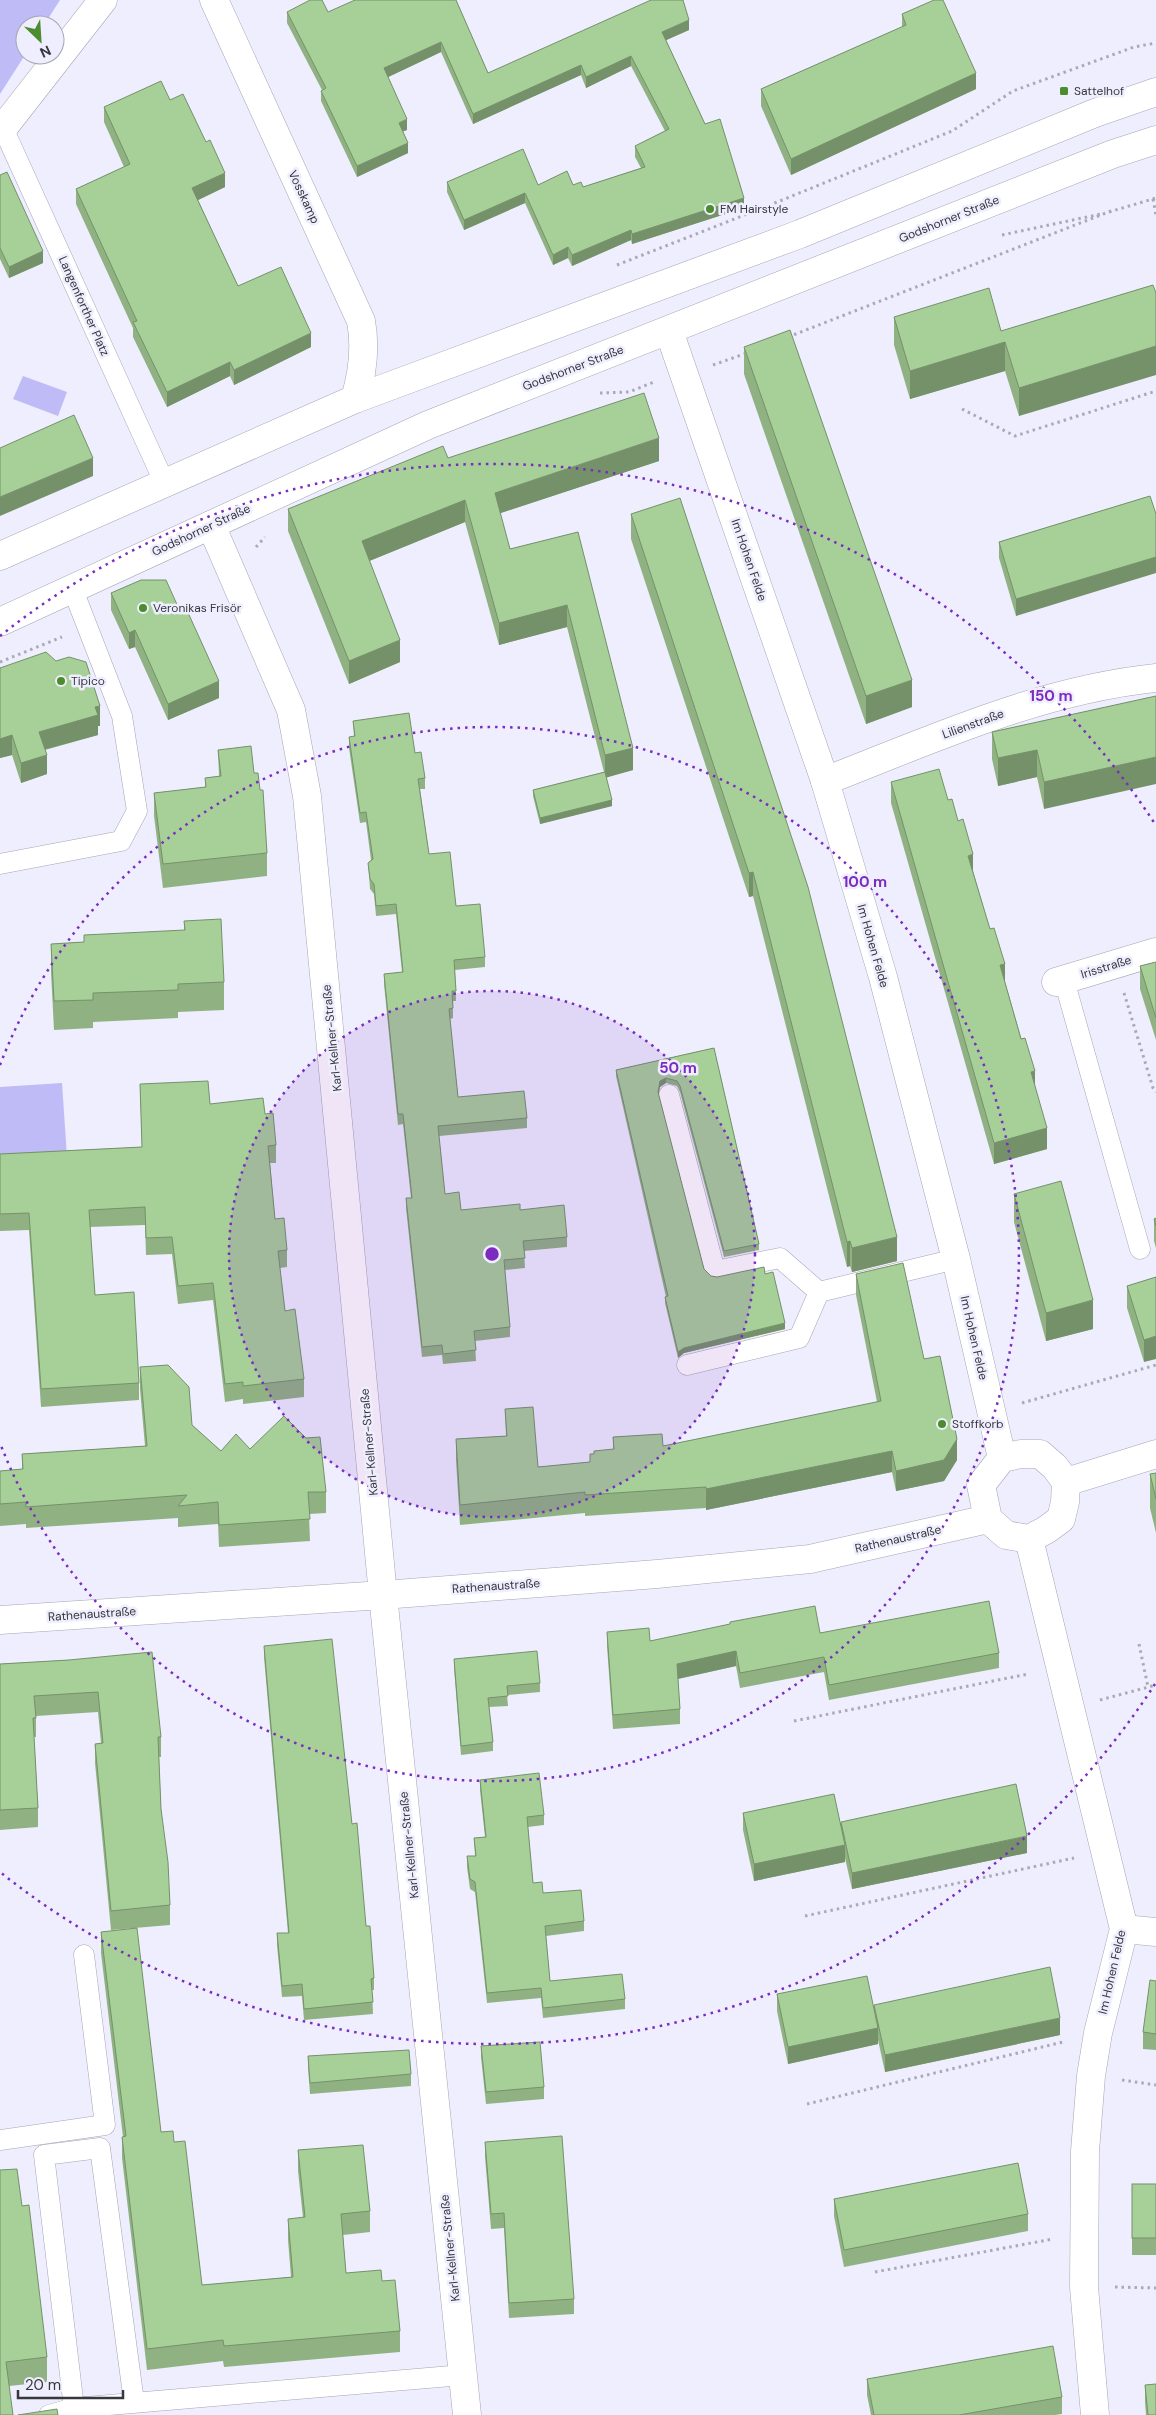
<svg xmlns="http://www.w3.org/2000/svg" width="1156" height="2415" font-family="'DM Sans',sans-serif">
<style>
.green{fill:#bebbf6}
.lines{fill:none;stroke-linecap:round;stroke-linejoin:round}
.service-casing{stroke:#a5a5b4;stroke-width:21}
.minor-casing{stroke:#a5a5b4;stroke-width:29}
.secondary-casing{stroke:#a5a5b4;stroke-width:29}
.path{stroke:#aaa9b6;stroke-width:3;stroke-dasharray:2.5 4;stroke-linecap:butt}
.service{stroke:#fff;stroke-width:20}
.minor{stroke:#fff;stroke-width:28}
.secondary{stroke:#fff;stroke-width:28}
.wall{fill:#90b283}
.shaded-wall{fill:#75916a}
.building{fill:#a7cf98;stroke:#75916a}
.ring{fill:none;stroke:#7b2cbf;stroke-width:2.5;stroke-dasharray:2.5 5}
.poi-dot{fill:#4b8c2e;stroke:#eeeefe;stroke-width:2}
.labels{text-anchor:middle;stroke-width:5;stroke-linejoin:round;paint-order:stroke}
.poi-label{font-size:12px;fill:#38373e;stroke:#eeeefe;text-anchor:start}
.street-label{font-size:12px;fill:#38373e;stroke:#eeeefe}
.centre{fill:#7b2cbf;stroke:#eeeefe;stroke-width:2.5}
.ring-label{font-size:15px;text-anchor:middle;font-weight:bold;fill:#7b2cbf;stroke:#eeeefe;stroke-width:5;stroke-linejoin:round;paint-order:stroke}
</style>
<rect width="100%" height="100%" fill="#eeeefe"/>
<g class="green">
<path d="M0,0H60L44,25H25V55L0,94Z"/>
<path d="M23,376L67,392L58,416L13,399Z"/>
<path d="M62,1083L67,1157L0,1161V1087Z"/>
</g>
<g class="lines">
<defs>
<g id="service">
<path d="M3,128L165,484"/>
<path d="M0,864L121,841L137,811L122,716L73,590"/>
<path d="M1064,980L1140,1249"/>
<path d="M669,1095L715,1271L780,1258L819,1292L956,1259"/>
<path d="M687,1365L799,1338L819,1292"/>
<path d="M0,2140L105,2125L84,1955"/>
<path d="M74,2408L44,2155L100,2148L134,2402"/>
<path d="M49,2415L74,2408L463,2375"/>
</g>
<g id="minor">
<path d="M214,0L361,321C366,348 363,372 355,399"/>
<path d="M0,132L103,0"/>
<path d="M669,331L825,781L883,977L956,1259L1002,1458"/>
<path d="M211,525L291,710L307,796L383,1595L467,2415"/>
<path d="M825,781C933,739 1040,690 1156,678"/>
<path d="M1056,982L1156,952"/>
<path d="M1021,1454H1040L1055,1467L1066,1482L1065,1502L1061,1519L1046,1530L1029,1539L1006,1535L988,1519L981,1485L1002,1458Z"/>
<path d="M1066,1482L1156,1454"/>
<path d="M1029,1539L1124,1929L1098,2033L1091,2076L1085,2151L1084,2287L1095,2415"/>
<path d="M0,1620L383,1595L657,1574L810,1559L988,1519"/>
<path d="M1124,1929L1156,1932"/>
</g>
<g id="secondary">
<path d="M0,556L355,399L800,234L1095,113L1156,92"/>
<path d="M0,622L428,425L1113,154L1156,140"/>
</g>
</defs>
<use href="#service" class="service-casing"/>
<use href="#minor" class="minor-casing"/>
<use href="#secondary" class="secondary-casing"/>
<g class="path">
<path d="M1153,199L1156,215"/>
<path d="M1109,212L1156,198"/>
<path d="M1002,235L1101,214"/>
<path d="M617,265L760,209L952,131L1013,91L1134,47L1156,43"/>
<path d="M788,337L1111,211"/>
<path d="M713,365L747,353"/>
<path d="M600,393L629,392L654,382"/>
<path d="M962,409L1015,436L1156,391"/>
<path d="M256,547L265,537"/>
<path d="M0,662L62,637"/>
<path d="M1124,993L1153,1088L1156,1092"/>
<path d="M1022,1403L1156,1365"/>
<path d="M1139,1644L1148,1687"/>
<path d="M1100,1700L1156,1685"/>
<path d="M794,1721L1028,1674"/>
<path d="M805,1916L1074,1858"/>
<path d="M1122,2080L1156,2085"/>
<path d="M807,2104L1063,2042"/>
<path d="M875,2272L1053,2239"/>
<path d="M1115,2287L1156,2288"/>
</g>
<use href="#service" class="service"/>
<use href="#minor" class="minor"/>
<use href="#secondary" class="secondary"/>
</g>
<g class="wall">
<path d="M456,0L488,73L689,30L666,40L744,208L632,244L631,240L572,266L568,258L553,265L525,203L464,230L447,192V182L538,185H573L583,187L641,168L635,157V146L665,131L631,66L586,88L581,75L473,124L441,52L388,77L407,130L403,131L408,153L357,177L321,101V91L322,90L287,23V12H328Z"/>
<path d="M902,14L976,89L791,175L761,106V89L902,27Z"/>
<path d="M170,100L225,187L198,200L238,286L311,347L234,385L230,376L167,407L133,337V328L76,204V189L124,167L104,122V107Z"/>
<path d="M0,175L43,263L9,278L0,259Z"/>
<path d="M1153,285L1019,416L1005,371L910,399L894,345V317L1001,331Z"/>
<path d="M744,347L912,707L866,724L744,374Z"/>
<path d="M448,458L659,461L500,513L510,549L578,532L633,770L606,777L612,806L540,824L533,796V790L604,772L567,627L499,645L465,522L369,561L400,662L349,684L288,531V509Z"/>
<path d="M1150,496L1016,616L999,558V542Z"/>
<path d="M631,514L897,1261L852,1272L850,1266L847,1267L753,896L749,897L631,539Z"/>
<path d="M111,593L219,698L168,720L135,647L129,649L111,610Z"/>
<path d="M0,668L100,726H98V735L45,750L47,774L21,783L12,755L0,758Z"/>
<path d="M1156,696L1044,809L1037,777L998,786L992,759V732Z"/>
<path d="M353,721L415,753L425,778V789H420L429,854L456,906L485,957V967L455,970L456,1001H453V1018L450,1019L458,1097L527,1118V1128L439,1136L445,1194L461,1210H520L567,1237V1247L524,1251L525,1268L505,1270L510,1327V1337L475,1341L476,1361L443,1364L442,1355L422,1357L406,1208V1198H411L403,1124L398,1125L384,984V974L402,972L396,914L376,916L374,894L370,889L368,863L371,860L366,822L360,823L349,748V737H354Z"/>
<path d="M218,750L254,773L267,853V876L163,888L154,816V793L205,787V778L219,776Z"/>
<path d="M891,782L948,800L973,871L1035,1086L1047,1149L994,1164L891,803Z"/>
<path d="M184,921L224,982V1010L178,1012V1018L93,1022V1028L54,1030L51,972V944L84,942L184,931Z"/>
<path d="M1156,962V1040L1140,989V966Z"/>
<path d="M714,1048L759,1244V1250L724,1257L680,1092L677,1086L666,1083L660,1087L658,1095L704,1269L711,1276L717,1277L765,1274L785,1329L684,1353L678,1358L665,1303V1297H666L616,1076V1070Z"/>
<path d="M140,1084L210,1104L265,1114L276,1145V1163H270L275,1219L287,1250V1267L280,1268L285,1311L304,1379V1397L243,1404V1399L225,1402L213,1300L178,1304L172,1254L146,1255L145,1225L90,1227L95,1295L139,1383V1400L41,1407L29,1230L0,1231V1154L142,1147Z"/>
<path d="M1014,1194L1093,1329L1046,1341L1014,1222Z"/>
<path d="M1156,1218V1248L1154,1241V1219Z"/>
<path d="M856,1274L924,1359L957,1460L944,1481L896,1491L892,1472L706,1510V1508L585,1516V1513L460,1525L456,1460V1439L506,1436L505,1409L538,1467L590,1462V1454H594L613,1449V1437L663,1446L877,1402L856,1295Z"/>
<path d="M1156,1277L1144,1362L1127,1308V1286Z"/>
<path d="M140,1367L192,1425L221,1451L250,1449L326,1492V1513L309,1514L310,1541L219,1547L218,1524L178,1527V1518L26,1528V1524L0,1526V1471L22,1469V1454L145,1446L140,1389Z"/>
<path d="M1156,1473V1533L1150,1508V1474Z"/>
<path d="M607,1632L650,1641L820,1633L999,1653V1668L829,1700L824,1672L740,1688L736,1666L678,1679L680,1709V1724L613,1729L607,1646Z"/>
<path d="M264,1646L352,1824L366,1926L374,1978V1990H372L373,2014L304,2020L302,1996L282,1997L277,1945V1933H288L264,1657Z"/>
<path d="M454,1659L540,1683V1692L507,1695L508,1706L489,1707L493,1742V1751L461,1755L454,1668Z"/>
<path d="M69,1660L161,1737V1757H159L161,1809L170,1905V1925L111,1930L95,1763V1744L101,1743L98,1712L36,1716V1737H34L38,1808V1827L0,1830V1664Z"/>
<path d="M480,1780L544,1815V1825L528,1827L533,1883L543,1893L584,1921V1931L546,1936L550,1981L625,1999V2009L543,2018L541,1998L487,2003L475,1892L470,1889L467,1867V1856H475L474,1838L485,1837L480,1790Z"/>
<path d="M743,1813L841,1826V1822L1027,1853L852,1889L845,1858V1862L754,1881L743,1830Z"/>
<path d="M101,1932L161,2132L174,2142L202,2285L291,2277L288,2240V2219L303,2218L298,2171V2150L370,2211V2232L343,2235L346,2273L382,2281L400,2331V2352L224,2367L223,2361L147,2370L122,2158V2137H123L101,1953Z"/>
<path d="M1156,1981V2050L1143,2049V2032Z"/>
<path d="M777,1994L874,2009V2005L1060,2035L885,2072L878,2040V2044L788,2064L777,2011Z"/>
<path d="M481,2046L544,2087V2099L486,2104L481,2057Z"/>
<path d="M308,2056L411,2074V2086L310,2094L308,2067Z"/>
<path d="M485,2142L574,2299V2314L509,2318L504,2228L491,2229L485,2157Z"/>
<rect x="1132" y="2184" width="24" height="71"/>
<path d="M834,2199L1028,2214V2231L844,2267L834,2216Z"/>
<path d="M22,2206L47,2357V2382L9,2386L0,2415Z"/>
<path d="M867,2379L1062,2397V2414L1055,2415H871L867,2395Z"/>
<path d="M1145,2385L1156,2415H1146L1145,2402Z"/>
</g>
<g class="shaded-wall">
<path d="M689,20V30L662,42V32Z"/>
<path d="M441,42V52L384,79V68Z"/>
<path d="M631,56V66L586,88V77Z"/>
<path d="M581,65V75L473,124V114Z"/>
<path d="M976,73V89L791,175V159Z"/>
<path d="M407,119V130L399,133V123Z"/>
<path d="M408,143V153L357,177V166Z"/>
<path d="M225,173V187L192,203V188Z"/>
<path d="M525,193V203L464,230V220Z"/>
<path d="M744,198V208L632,244V234Z"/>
<path d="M631,230V240L572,266V255Z"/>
<path d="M568,247V258L553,265V255Z"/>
<path d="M43,251V263L9,278V267Z"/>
<path d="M311,333V347L234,385V370Z"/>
<path d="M1005,342V371L910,399V371Z"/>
<path d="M1156,346V375L1019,416V388Z"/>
<path d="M230,362V376L167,407V392Z"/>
<path d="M659,438V461L495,515V493Z"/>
<path d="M93,458V476L0,516V497Z"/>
<path d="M465,500V522L362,564V541Z"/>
<path d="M1156,557V573L1016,616V599Z"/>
<path d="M567,605V627L499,645V623Z"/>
<path d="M135,630V647L129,649V633Z"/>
<path d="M400,640V662L349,684V661Z"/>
<path d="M912,680V707L866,724V696Z"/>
<path d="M219,681V698L168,720V704Z"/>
<path d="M100,706V726H98V735L39,751V732L95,707Z"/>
<path d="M12,735V755L0,758V739Z"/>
<path d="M633,748V770L605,778V755Z"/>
<path d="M1037,750V777L998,786V758Z"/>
<path d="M47,755V774L21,783V763Z"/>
<path d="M1156,757V784L1044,809V782Z"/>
<path d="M612,800V806L540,824V818Z"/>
<path d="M973,854V875L968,856Z"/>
<path d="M753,872V896L749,897V873Z"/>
<path d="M1005,964V984L1000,965Z"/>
<path d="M1035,1071V1092L1031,1072Z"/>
<path d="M666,1078V1083L660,1087L658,1098V1092L660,1081Z"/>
<path d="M1047,1128V1149L994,1164V1143Z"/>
<path d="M897,1237V1261L852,1272V1248Z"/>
<path d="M850,1241V1266L847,1267V1242Z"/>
<path d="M1093,1300V1329L1046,1341V1313Z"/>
<path d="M785,1323V1329L684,1353L678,1358V1352L684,1348Z"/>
<path d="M1156,1336V1359L1144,1362V1340Z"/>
<path d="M957,1439V1460L944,1481L896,1491V1471Z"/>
<path d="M892,1451V1472L706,1510V1489Z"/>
<path d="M736,1651V1666L677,1679V1664Z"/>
<path d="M1027,1836V1853L852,1889V1873Z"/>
<path d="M845,1845V1862L754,1881V1864Z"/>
<path d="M1060,2018V2035L885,2072V2055Z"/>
<path d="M878,2028V2044L788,2064V2047Z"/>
</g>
<g class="building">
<path d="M310,0H322L328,12L355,0H456L488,73L651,0H683L689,20L662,32L705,124L720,119L744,198L632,234L631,230L572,255L568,247L553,255L525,193L464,220L447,182L523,149L538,185L567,171L573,185L581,182L583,187L645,167L635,146L669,129L631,56L586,77L581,65L473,114L441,42L384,68L407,119L399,123L408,143L357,166L321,91L326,88L287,12Z"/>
<path d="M934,0H943L976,73L791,159L761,89L906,25L902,14Z"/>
<path d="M161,81L170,100L183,94L206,142L210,140L225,173L192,188L238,286L281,267L311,333L234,370L230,362L167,392L133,322L137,321L76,189L130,164L104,107Z"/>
<path d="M7,172L43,251L9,267L0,248V175Z"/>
<path d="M1153,285L1156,293V346L1019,388L1005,342L910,371L894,317L989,288L1001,331Z"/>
<path d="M790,330L912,680L866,696L744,347Z"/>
<path d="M644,393L659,438L495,493L510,549L578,532L633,748L605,755L567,605L499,623L465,500L362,541L400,640L349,661L288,509L443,446L448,458Z"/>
<path d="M74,415L93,458L0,497V448Z"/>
<path d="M1150,496L1156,514V557L1016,599L999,542Z"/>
<path d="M680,498L808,887L897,1237L852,1248L850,1241L847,1242L753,872L749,873L631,514Z"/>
<path d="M141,580H166L179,609L185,606L219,681L168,704L135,630L129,633L111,593Z"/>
<path d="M46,652L56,661L69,657L86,662L100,706L95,707L98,715L39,732L47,755L21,763L12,735L0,739V668Z"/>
<path d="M1156,696V757L1044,782L1037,750L998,758L992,732Z"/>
<path d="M409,713L415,753L421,752L425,778L418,779L429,854L450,852L456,906L480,904L485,957L454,960L456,991H452L453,1008L449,1009L458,1097L524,1091L527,1118L438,1126L445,1194L459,1192L461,1210L520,1204V1210L564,1205L567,1237L523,1241L525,1258L504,1260L510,1327L474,1331L476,1350L443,1354L442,1345L422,1347L406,1198H412L403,1114H398L384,974L403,972L396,904L376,906L374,884L370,879L368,863L373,859L366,812L360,813L349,737L355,736L353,721Z"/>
<path d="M251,746L254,773H258L260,790H263L267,853L163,864L154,793L206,787L205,778L221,776L218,750Z"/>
<path d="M939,769L948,800L952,799L958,821L963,819L973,854L968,856L990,929L994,928L1005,964L1000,965L1021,1039L1025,1038L1035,1071L1031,1072L1047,1128L994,1143L891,782Z"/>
<path d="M605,772L612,800L540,818L533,790Z"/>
<path d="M221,919L224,982L178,984V990L93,993V1000L54,1001L51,944L84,942V935L185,930L184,921Z"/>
<path d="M1156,962V1018L1140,966Z"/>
<path d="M714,1048L759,1244L724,1251L680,1086L677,1081L666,1078L660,1081L658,1092L704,1269L711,1276L717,1277L764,1267L765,1274L773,1272L785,1323L684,1348L678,1352L665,1297L668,1296L616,1070Z"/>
<path d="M208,1081L210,1104L263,1098L265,1114L273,1113L276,1145L268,1146L275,1219L284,1218L287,1250L278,1251L285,1311L295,1309L304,1379L243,1386V1382L225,1384L213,1283L178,1286L172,1237L146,1238L145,1207L89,1210L95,1295L134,1292L139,1383L41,1389L29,1213L0,1214V1154L142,1147L140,1084Z"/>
<path d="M1061,1181L1093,1300L1046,1313L1014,1194Z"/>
<path d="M1156,1218V1226L1154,1219Z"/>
<path d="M903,1263L924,1359L940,1356L957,1439L944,1460L896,1471L892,1451L706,1489V1487L585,1495V1492L460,1505L456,1439L507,1436L505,1409L533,1407L538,1467L590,1462V1454H594V1451L614,1449L613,1437L662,1434L663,1446L881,1401L856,1274Z"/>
<path d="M1156,1277V1336L1144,1340L1127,1286Z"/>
<path d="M168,1365L189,1387L192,1425L221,1451L236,1434L250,1449L284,1416L306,1438L320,1437L326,1492H308L310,1519L219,1525L218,1502L178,1506L187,1495L26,1507V1502L0,1504V1471L23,1469L22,1454L147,1446L140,1367Z"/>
<path d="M1156,1473V1499L1150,1474Z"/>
<path d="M989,1601L999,1653L829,1685L824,1657L740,1673L736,1651L677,1664L680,1709L613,1715L607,1632L649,1628L650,1641L730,1624V1622L815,1606L820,1633Z"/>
<path d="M332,1639L352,1824L357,1823L366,1926H370L374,1978L371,1979L373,2002L304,2009L302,1984L282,1986L277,1933H289L264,1646Z"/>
<path d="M537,1651L540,1683L507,1686L508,1696L488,1698L493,1742L461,1746L454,1659Z"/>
<path d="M152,1652L161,1737H158L161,1809L168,1862L170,1905L111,1911L95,1744L103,1743L98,1692L34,1696L36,1718H33L38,1808L0,1810V1664L69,1660Z"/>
<path d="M539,1773L544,1815L527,1817L533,1883L542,1882L543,1893L581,1890L584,1921L545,1926L550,1981L622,1974L625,1999L543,2008L541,1988L487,1993L475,1882L470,1879L467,1856H476L474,1838L486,1837L480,1780Z"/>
<path d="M1016,1784L1027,1836L852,1873L841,1822Z"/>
<path d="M834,1794L845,1845L754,1864L743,1813Z"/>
<path d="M137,1928L161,2132L173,2131L174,2142L185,2141L202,2285L293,2277L288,2219L305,2217L298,2150L363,2145L370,2211L341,2214L346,2273L381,2270L382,2281L395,2280L400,2331L224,2346L223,2340L147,2349L122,2137L126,2136L101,1932Z"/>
<path d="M1050,1967L1060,2018L885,2055L874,2005Z"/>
<path d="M867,1976L878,2028L788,2047L777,1994Z"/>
<path d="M1150,1980L1156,1981V2034L1143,2032Z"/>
<path d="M540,2042L544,2087L486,2092L481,2046Z"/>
<path d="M409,2050L411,2074L310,2083L308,2056Z"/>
<path d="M562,2136L574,2299L509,2303L504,2213L491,2214L485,2142Z"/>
<path d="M1018,2163L1028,2214L844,2250L834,2199Z"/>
<path d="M17,2169L22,2206L29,2205L47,2357L6,2362L13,2415H0V2170Z"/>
<rect x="1132" y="2184" width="24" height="54"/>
<path d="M1053,2346L1062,2397L959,2415H874L867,2379Z"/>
<path d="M1156,2384V2415H1148L1145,2385Z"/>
<path d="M57,2409L58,2415H18Z"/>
</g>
<circle cx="492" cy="1254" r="263" fill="#7b2cbf" fill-opacity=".12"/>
<g class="ring">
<circle cx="492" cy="1254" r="263"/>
<path d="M0 1065A527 527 0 1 1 0 1443"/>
<path d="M1155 1684A790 790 0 0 1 0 1872M0 636A790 790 0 0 1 1155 824"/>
</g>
<g class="poi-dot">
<rect x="1059" y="86" width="10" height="10" rx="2.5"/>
<circle cx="710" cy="209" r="5"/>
<circle cx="143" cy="608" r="5"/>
<circle cx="61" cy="681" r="5"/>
<circle cx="942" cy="1424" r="5"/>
</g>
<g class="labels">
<g class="poi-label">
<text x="1074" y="95">Sattelhof</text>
<text x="720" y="213">FM Hairstyle</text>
<text x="153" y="612">Veronikas Frisör</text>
<text x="71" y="685">Tipico</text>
<text x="952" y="1428">Stoffkorb</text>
</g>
<g class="street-label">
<text transform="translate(304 197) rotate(65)" y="4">Vosskamp</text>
<text transform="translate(949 219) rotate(-22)" y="4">Godshorner Straße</text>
<text transform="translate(84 306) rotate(66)" y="4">Langenforther Platz</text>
<text transform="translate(573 368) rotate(-21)" y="4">Godshorner Straße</text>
<text transform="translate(201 530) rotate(-25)" y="4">Godshorner Straße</text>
<text transform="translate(749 560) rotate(71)" y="4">Im Hohen Felde</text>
<text transform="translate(973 724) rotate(-20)" y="4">Lilienstraße</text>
<text transform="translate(873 946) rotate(74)" y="4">Im Hohen Felde</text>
<text transform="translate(1106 967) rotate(-17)" y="4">Irisstraße</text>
<text transform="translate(332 1038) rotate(-96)" y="4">Karl-Kellner-Straße</text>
<text transform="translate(974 1338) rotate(77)" y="4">Im Hohen Felde</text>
<text transform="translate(369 1442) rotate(-95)" y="4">Karl-Kellner-Straße</text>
<text transform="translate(898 1539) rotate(-13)" y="4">Rathenaustraße</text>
<text transform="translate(496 1586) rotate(-4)" y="4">Rathenaustraße</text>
<text transform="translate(92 1614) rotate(-4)" y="4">Rathenaustraße</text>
<text transform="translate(409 1845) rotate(-96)" y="4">Karl-Kellner-Straße</text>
<text transform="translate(1112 1972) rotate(-77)" y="4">Im Hohen Felde</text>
<text transform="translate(450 2248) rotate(-96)" y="4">Karl-Kellner-Straße</text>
</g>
</g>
<circle cx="492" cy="1254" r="8" class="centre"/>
<g class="ring-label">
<text x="1051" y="701">150 m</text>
<text x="865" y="887">100 m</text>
<text x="678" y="1073">50 m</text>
</g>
<g transform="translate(40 40) rotate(155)"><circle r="24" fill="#eeeefe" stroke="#a5a5b1"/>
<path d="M0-4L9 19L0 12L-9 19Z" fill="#4b8c2e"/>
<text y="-8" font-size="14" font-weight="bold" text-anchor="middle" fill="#38373e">N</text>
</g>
<path d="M18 2390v8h105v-8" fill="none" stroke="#38373e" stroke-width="2.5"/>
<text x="25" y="2390" font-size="15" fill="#38373e" stroke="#eeeefe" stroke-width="4" paint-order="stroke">20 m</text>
</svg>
